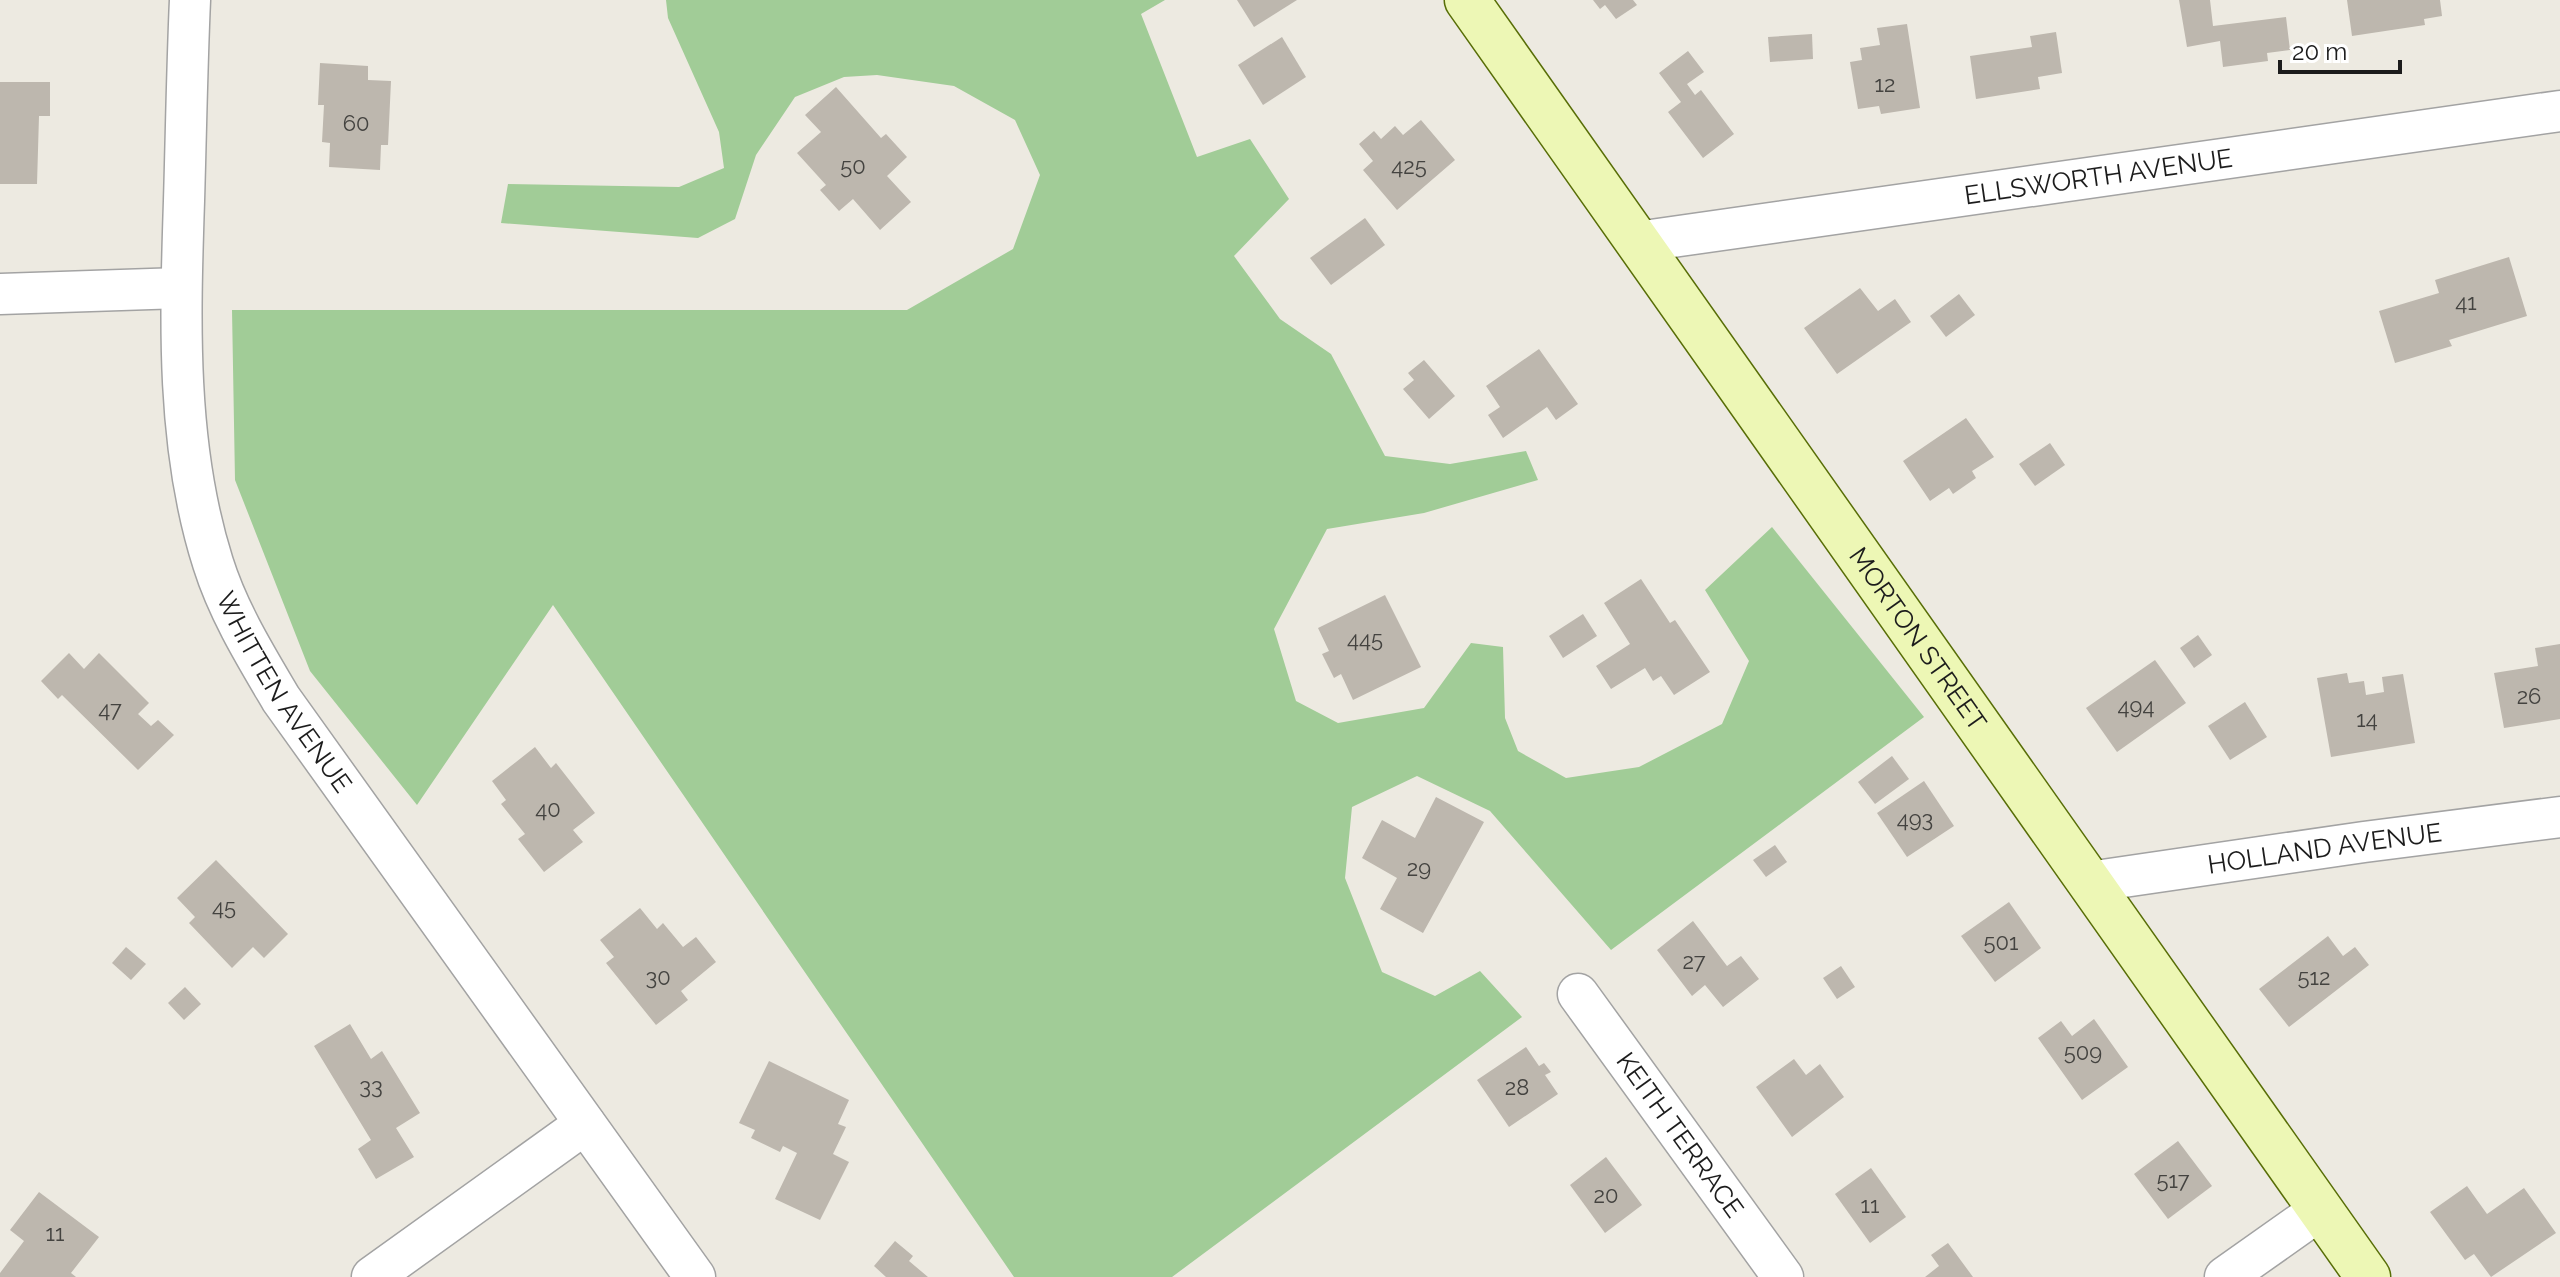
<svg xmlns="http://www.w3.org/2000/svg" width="2560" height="1277" font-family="Raleway,sans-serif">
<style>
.forest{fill:#a1cc97}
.building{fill:#bdb7ae}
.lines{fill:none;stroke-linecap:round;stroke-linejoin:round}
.street-casing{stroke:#a3a3a3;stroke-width:43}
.secondary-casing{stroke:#586e07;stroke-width:47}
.street{stroke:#fff;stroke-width:40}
.secondary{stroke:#edf7b5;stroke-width:44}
.labels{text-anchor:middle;stroke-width:6;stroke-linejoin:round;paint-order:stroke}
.number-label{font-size:22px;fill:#444340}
.street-label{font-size:26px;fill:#1c1c1c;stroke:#fff}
</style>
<rect width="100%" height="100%" fill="#edeae1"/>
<path class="forest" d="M666,0H1165L1141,14L1197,157L1250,139L1289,199L1234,256L1280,319L1331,354L1385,456L1450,464L1526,451L1538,480L1424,513L1327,529L1274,629L1296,701L1338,723L1424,708L1471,643L1503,647L1505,718L1518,751L1566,778L1639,767L1722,724L1749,661L1705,590L1772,527L1924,717L1611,950L1490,811L1417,776L1352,807L1345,878L1382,972L1435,996L1480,971L1522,1017L1172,1277H1014L553,605L417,805L310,671L235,480L232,310H907L1013,249L1040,175L1015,120L954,86L877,75L844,77L795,97L756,155L735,219L698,238L501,223L508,184L679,187L724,168L719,132L668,18Z"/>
<g class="building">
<path d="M1237,0H1297L1254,27Z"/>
<path d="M1593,0H1633L1637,5L1616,19L1605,5L1600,9Z"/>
<path d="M2179,0H2210L2213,26L2286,17L2290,50L2267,53L2268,61L2223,67L2220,41L2187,47Z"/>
<path d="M2347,0H2440L2442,16L2424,19L2425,25L2352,36Z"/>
<path d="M1907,24L1920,108L1881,114L1879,106L1858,109L1850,62L1862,60L1860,48L1880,45L1877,28Z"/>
<path d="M2056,32L2062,73L2038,77L2040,89L1976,99L1970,56L2032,47L2030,36Z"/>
<path d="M1812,34L1813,59L1770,62L1768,37Z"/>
<path d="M1282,37L1306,77L1263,105L1238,65Z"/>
<path d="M1688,51L1704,72L1687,84L1695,95L1701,90L1734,134L1703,158L1668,112L1681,102L1659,73Z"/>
<path d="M320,63L368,66V80L391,81L388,145H381L380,170L329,167L330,143L322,142L324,105H318Z"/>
<path d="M0,82H50V116H39L37,184H0Z"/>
<path d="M836,87L881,138L886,134L907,157L887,176L911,202L880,230L853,199L839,211L820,190L826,185L797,153L821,132L805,115Z"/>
<path d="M1421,120L1455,160L1397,210L1363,170L1373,161L1359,144L1374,131L1381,139L1395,126L1403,135Z"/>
<path d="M1365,218L1385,245L1331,285L1310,258Z"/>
<path d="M2509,257L2527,316L2449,340L2452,346L2395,363L2379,311L2439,293L2435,280Z"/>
<path d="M1860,288L1878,311L1895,299L1911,322L1837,374L1804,328Z"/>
<path d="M1959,294L1975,315L1946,337L1930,316Z"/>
<path d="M1539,349L1578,404L1556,420L1547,407L1503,438L1488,415L1500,407L1486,386Z"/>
<path d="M1424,360L1455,396L1429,419L1403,389L1414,380L1408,373Z"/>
<path d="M1966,418L1994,457L1972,471L1976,478L1953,494L1949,488L1930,501L1903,461Z"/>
<path d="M2050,443L2065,465L2035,486L2019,464Z"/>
<path d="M1641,579L1670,623L1675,620L1710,672L1674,695L1661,676L1653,681L1645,668L1611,689L1596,666L1630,644L1604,603Z"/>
<path d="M1385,595L1421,667L1353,700L1341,674L1334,678L1322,654L1329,651L1318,628Z"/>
<path d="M1583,614L1597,636L1563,658L1549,636Z"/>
<path d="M2198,635L2212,655L2194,668L2180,648Z"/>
<path d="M2560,644V719L2504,728L2494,673L2538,666L2535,648Z"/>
<path d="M69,653L84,669L99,653L149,703L138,714L151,726L158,720L174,735L138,770L62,695L58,699L41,681Z"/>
<path d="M2155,660L2186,703L2117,752L2086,708Z"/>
<path d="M2347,673L2349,683L2364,681L2366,695L2384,692L2382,677L2403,674L2415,743L2331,757L2317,678Z"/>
<path d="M2245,702L2267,737L2230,760L2208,726Z"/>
<path d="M535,747L551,768L556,763L595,813L573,830L583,842L544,872L518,839L525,834L501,804L506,800L492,781Z"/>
<path d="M1892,756L1909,779L1875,804L1858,782Z"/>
<path d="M1924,781L1954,826L1907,857L1877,813Z"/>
<path d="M1436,797L1484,822L1423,933L1380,909L1397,878L1362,858L1382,820L1415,838Z"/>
<path d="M1775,845L1787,862L1766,877L1753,860Z"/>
<path d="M216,860L288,934L264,958L253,947L232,968L189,923L195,917L177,898Z"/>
<path d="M2009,902L2041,948L1995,982L1961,936Z"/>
<path d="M640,908L657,929L663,923L683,947L696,937L716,962L681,991L688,1000L656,1025L606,963L614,957L600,940Z"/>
<path d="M1693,921L1727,966L1741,956L1759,979L1723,1007L1705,985L1692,996L1657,950Z"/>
<path d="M2328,936L2343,956L2355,947L2369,965L2289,1027L2259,989Z"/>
<path d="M126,947L146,964L131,980L112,963Z"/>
<path d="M1841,966L1855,987L1837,999L1823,978Z"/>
<path d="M185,987L201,1004L184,1020L168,1003Z"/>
<path d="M2094,1019L2128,1067L2082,1100L2038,1038L2061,1021L2072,1036Z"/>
<path d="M350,1024L371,1059L382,1051L420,1113L396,1128L414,1157L376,1179L358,1149L371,1140L314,1046Z"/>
<path d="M1526,1047L1539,1066L1544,1063L1551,1072L1545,1075L1558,1094L1509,1127L1477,1080Z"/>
<path d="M1794,1059L1806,1075L1820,1064L1844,1097L1792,1137L1756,1087Z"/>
<path d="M769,1061L849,1100L838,1124L846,1127L833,1154L849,1162L820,1220L775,1199L797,1153L783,1146L780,1152L751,1138L755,1130L739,1123Z"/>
<path d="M2178,1141L2212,1186L2168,1219L2134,1174Z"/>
<path d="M1606,1157L1642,1205L1605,1233L1570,1185Z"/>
<path d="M1871,1168L1906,1217L1870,1243L1835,1194Z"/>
<path d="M2467,1186L2487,1214L2524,1188L2556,1233L2491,1277L2474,1254L2465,1260L2430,1212Z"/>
<path d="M39,1192L99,1237L71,1273L76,1277H0V1273L24,1241L10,1230Z"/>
<path d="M895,1241L913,1256L909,1261L928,1277H886L874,1266Z"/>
<path d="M1948,1243L1973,1277H1925L1939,1266L1931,1255Z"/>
</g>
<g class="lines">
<defs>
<g id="street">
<path id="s1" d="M190,0C187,67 186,134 184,201C180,322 176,447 213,563C228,611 255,655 281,699L695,1277"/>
<path id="s2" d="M1637,242L2560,111"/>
<path d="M0,294L181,288"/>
<path id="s3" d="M2089,882L2364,842L2560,817"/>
<path id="s4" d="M1578,994L1783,1277"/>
<path d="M372,1277L585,1124"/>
<path d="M2225,1277L2320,1210"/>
</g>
<g id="secondary">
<path id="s5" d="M1467,0L2368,1277"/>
</g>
</defs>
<use href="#street" class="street-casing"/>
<use href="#secondary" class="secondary-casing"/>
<use href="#street" class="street"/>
<use href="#secondary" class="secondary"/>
</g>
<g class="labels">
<g class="number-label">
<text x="1885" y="92">12</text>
<text x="356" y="131">60</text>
<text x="853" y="174">50</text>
<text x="1409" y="174">425</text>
<text x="2466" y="310">41</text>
<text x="1365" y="647">445</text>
<text x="2529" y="704">26</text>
<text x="2136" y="714">494</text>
<text x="110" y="717">47</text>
<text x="2367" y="727">14</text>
<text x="548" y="817">40</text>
<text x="1915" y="827">493</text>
<text x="1419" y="876">29</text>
<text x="224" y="915">45</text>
<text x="2001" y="950">501</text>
<text x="1694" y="969">27</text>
<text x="658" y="985">30</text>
<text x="2314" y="985">512</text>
<text x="2083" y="1060">509</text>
<text x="371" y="1094">33</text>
<text x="1517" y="1095">28</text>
<text x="2173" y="1188">517</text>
<text x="1606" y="1203">20</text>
<text x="1870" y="1213">11</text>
<text x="55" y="1241">11</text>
</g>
<g class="street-label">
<text dy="9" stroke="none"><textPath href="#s2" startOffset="466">ELLSWORTH AVENUE</textPath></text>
<text dy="9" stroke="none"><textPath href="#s5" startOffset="782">MORTON STREET</textPath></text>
<text dy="9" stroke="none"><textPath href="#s1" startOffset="714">WHITTEN AVENUE</textPath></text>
<text dy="9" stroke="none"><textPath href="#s3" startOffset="238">HOLLAND AVENUE</textPath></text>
<text dy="9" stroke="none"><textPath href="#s4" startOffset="174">KEITH TERRACE</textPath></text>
</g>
</g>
<path d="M2280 60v12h120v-12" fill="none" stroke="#1c1c1c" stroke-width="4"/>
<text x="2292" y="60" font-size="24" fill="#1c1c1c" stroke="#ffffff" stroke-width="6" paint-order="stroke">20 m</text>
</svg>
